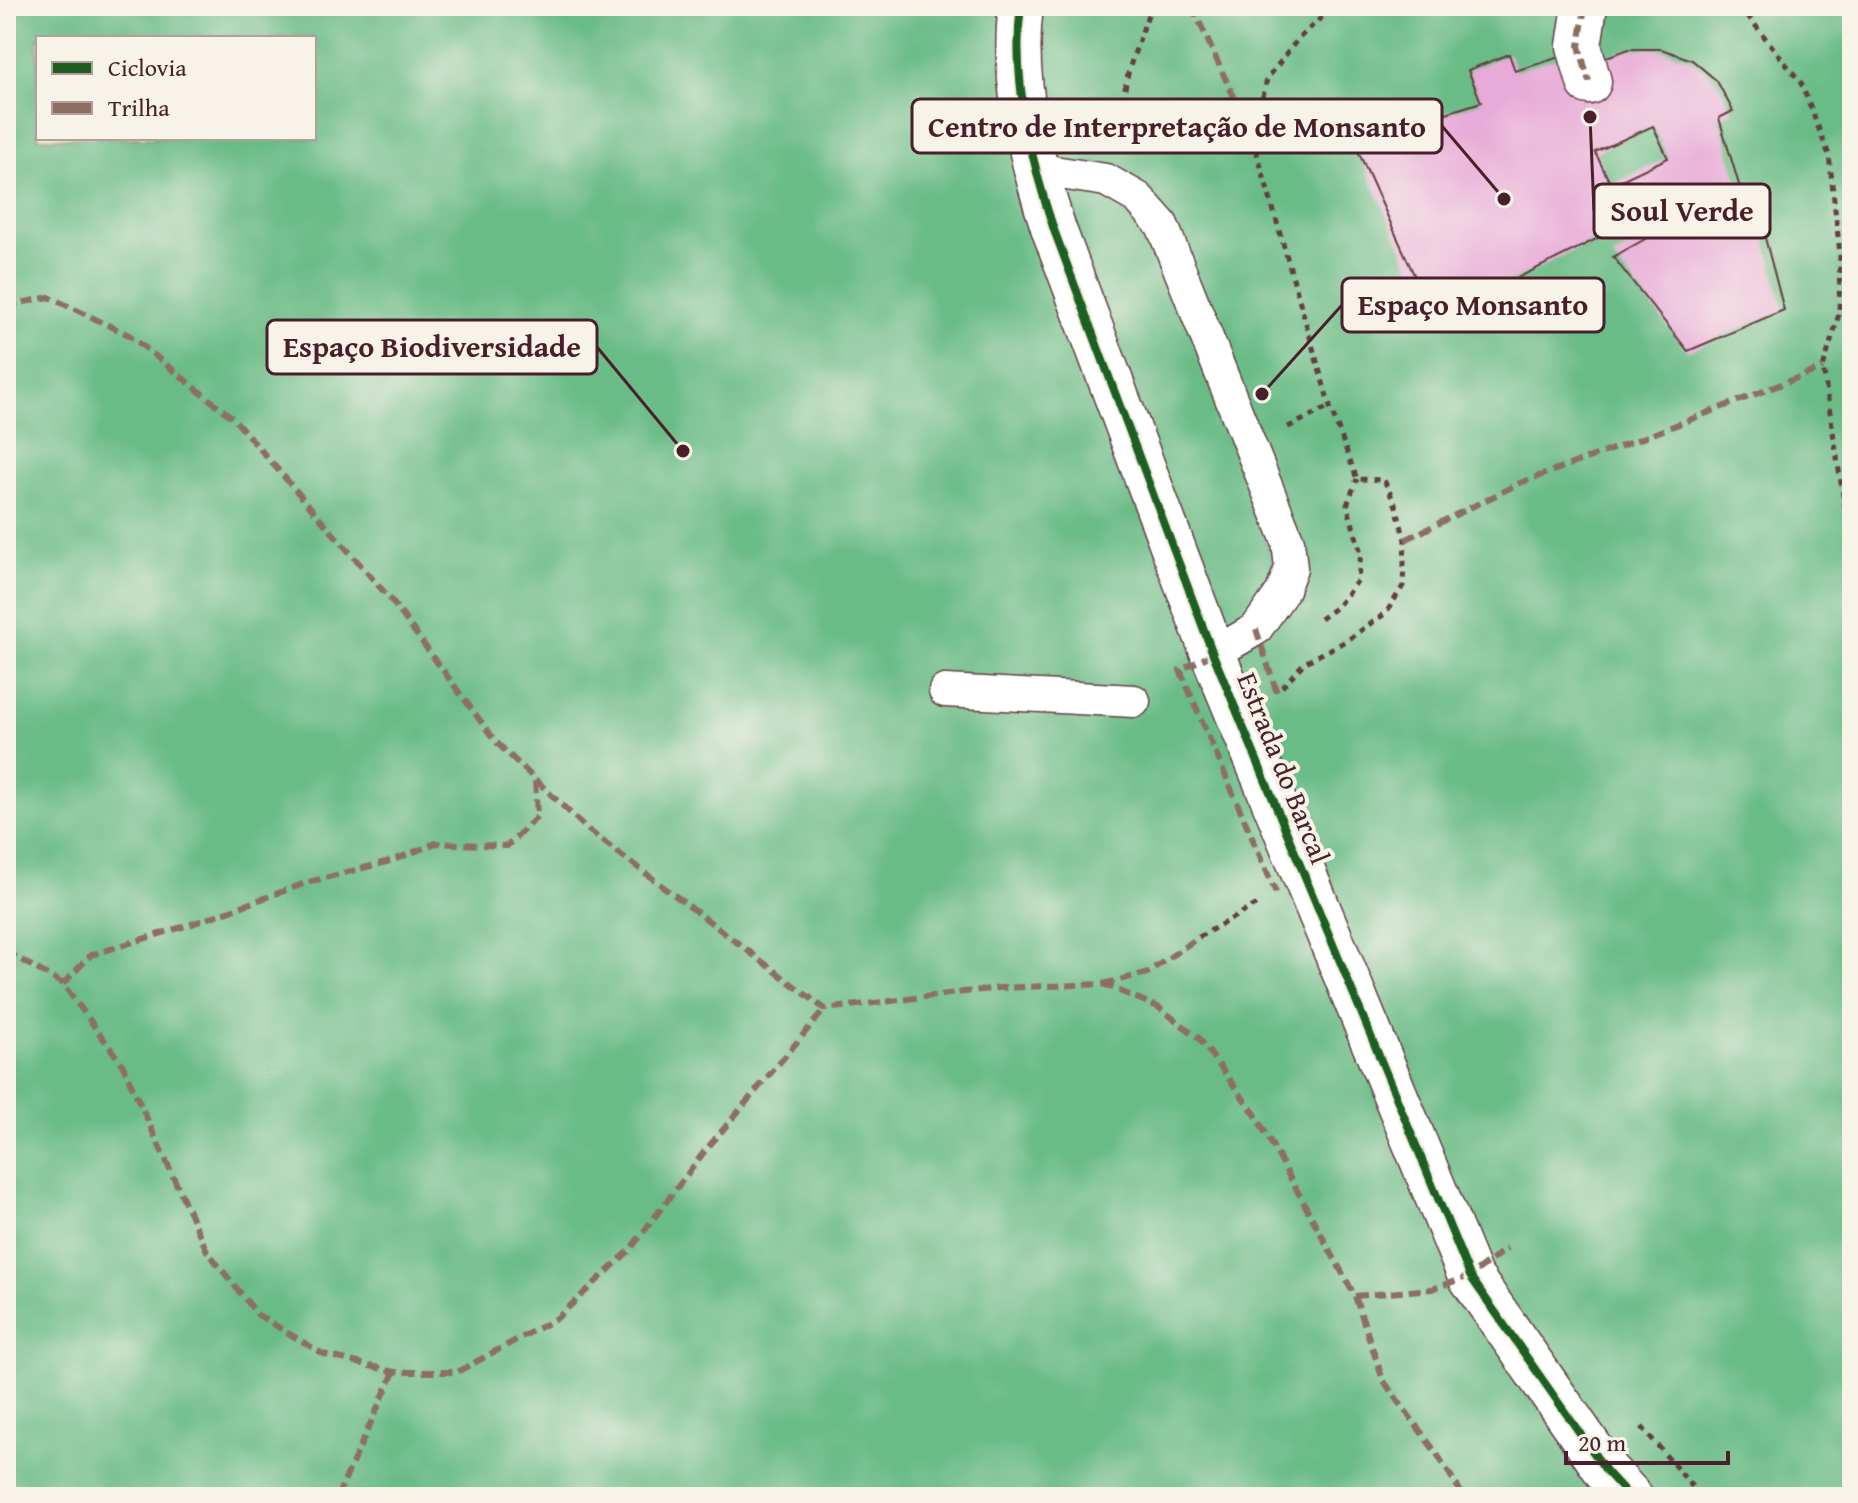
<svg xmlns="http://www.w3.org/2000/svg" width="1858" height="1503" font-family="'Gentium Book Plus',serif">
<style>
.forest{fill:#6abc87;stroke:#5a6e59;stroke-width:2;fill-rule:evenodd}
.building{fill:#e8aad8;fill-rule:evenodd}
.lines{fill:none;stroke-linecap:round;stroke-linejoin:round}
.service-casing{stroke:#633c41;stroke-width:35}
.pedestrian-casing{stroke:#633c41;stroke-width:47}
.tertiary-casing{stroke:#633c41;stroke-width:47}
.path{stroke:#633c41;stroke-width:5;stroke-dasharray:6 6;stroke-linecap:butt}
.service{stroke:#fff;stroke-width:32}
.pedestrian{stroke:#fff;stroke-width:44}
.tertiary{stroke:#fff;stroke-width:44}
.quiet{stroke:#8d6e63;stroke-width:6;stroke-dasharray:12 6;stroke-linecap:butt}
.cycleway-casing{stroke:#f7f3e8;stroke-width:13}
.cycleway{stroke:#1b5e20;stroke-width:8}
.labels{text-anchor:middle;stroke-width:8;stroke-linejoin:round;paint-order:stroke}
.street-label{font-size:28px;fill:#4a1f2b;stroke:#f7f3e8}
.leader{fill:none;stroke:#4a1f2b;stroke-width:3}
.callout-dot{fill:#4a1f2b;stroke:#f7f3e8;stroke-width:3}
.callout{fill:#f7f3e8;stroke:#4a1f2b;stroke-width:3}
.callout-label{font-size:30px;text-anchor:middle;font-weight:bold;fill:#4a1f2b}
</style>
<rect width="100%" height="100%" fill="#f7f3e8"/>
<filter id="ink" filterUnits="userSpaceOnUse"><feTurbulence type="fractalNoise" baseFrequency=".0125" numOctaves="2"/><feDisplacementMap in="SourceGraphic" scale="16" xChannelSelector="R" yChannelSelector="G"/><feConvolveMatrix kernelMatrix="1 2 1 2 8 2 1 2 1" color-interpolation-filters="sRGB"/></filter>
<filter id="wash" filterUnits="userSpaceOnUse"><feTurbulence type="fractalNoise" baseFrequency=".006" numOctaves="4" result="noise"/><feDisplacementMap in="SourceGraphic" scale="32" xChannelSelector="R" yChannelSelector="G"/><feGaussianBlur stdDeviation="1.8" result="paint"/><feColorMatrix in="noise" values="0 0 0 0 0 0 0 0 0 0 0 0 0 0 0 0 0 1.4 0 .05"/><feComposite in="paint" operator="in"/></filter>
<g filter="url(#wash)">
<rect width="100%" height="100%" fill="#efddbb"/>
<path class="forest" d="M6,6H1852V1497H6ZM38,38H314V138H38Z"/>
<g id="blocks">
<path class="building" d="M1629,49H1661L1692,60L1717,81L1733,111L1719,118L1743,198L1754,196L1784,310L1688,351L1613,257L1663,229L1652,190L1623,201L1633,221L1434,319L1354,142L1481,102L1468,70L1509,54L1515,71L1563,56L1598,60ZM1653,126L1668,158L1611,185L1595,152Z"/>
</g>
</g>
<g filter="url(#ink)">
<use href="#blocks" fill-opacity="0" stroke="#633c41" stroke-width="2"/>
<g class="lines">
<defs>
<g id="service">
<path d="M1034,169L1106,180L1138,198L1162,225L1288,541L1291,568L1282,592L1256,629L1213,654"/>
<path d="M945,691L1134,701"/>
</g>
<path id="pedestrian" d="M1585,6L1579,46L1589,82"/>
<path id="tertiary" d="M1021,6C1011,79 1031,161 1054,230L1213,654L1470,1276L1607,1472L1630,1497"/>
</defs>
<use href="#service" class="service-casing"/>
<use href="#pedestrian" class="pedestrian-casing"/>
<use href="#tertiary" class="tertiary-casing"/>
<g class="path">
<path d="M1740,6L1801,83L1829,155L1840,254L1839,314L1823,368L1852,553"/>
<path d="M1115,136L1129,69L1151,6"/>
<path d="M1288,427L1330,407"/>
<path d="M1320,619L1338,606L1358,580L1361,553L1347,505L1357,479"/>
<path d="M1282,687L1304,663L1346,641L1386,613L1403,586L1405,540L1396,506L1384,480L1357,479L1330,407L1253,139L1267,79L1298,39L1334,6"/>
<path d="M1199,937L1261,902"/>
<path d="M1642,1427L1701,1497"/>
</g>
<use href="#service" class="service"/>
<use href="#pedestrian" class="pedestrian"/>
<use href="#tertiary" class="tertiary"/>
<g class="quiet">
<path d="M1192,6L1253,139"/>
<path d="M1585,6L1579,46L1589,82"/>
<path d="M6,306L49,297L129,335L233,418L391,600L496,742L587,829L825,1009L998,988L1103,984L1158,1007L1198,1037L1255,1114L1355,1296L1383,1380L1437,1454L1464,1497"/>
<path d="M1405,540L1520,483L1640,439L1823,368"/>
<path d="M1256,629L1277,693"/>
<path d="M1213,654L1180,670L1276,893"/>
<path d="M6,951L63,984L122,1064L207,1251L258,1315L323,1354L394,1372H457L557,1318L629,1251L704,1152L825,1009"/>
<path d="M63,984L91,955L189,925L309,882L394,860L436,843L507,846L537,817L535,779"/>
<path d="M1103,984L1147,973L1199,937"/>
<path d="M1355,1296L1432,1289L1470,1276L1507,1248"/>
<path d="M337,1497L394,1372"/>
</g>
<defs>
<path id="cycleway" d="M1021,6C1011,79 1031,161 1054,230L1213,654L1470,1276L1607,1472L1630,1497"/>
</defs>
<use href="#cycleway" class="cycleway-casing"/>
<use href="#cycleway" class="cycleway"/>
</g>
</g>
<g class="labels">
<g class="street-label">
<text transform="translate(1284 768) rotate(68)" y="10">Estrada do Barcal</text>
</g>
</g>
<path class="leader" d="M1504 199L1442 126M1590 117L1594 211M1262 394L1342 305M683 451L597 347"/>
<g class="callout-dot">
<circle cx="1504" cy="199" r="8"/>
<circle cx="1590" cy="117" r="8"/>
<circle cx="1262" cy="394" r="8"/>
<circle cx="683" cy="451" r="8"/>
</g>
<g class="callout">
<rect x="912" y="99" width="530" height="54" rx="8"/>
<rect x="1594" y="184" width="176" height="54" rx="8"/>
<rect x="1342" y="278" width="262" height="54" rx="8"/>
<rect x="267" y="320" width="330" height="54" rx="8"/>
</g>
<g class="callout-label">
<text x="1177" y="137">Centro de Interpretação de Monsanto</text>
<text x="1682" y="221">Soul Verde</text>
<text x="1473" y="315">Espaço Monsanto</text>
<text x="432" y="357">Espaço Biodiversidade</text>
</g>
<rect width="1858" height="1503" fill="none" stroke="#f7f3e8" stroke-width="32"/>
<rect x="36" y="36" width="280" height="104" fill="#f7f3e8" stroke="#b29e9c" stroke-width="2"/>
<rect x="52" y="62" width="40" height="12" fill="#1b5e20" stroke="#b29e9c" stroke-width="2"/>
<text x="108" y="76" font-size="24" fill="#4a1f2b">Ciclovia</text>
<rect x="52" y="102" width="40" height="12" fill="#8d6e63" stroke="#b29e9c" stroke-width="2"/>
<text x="108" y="116" font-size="24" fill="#4a1f2b">Trilha</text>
<path d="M1566 1451v12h162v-12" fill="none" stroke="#4a1f2b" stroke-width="4"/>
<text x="1578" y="1451" font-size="24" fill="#4a1f2b" stroke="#f7f3e8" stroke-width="6" paint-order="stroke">20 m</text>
</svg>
